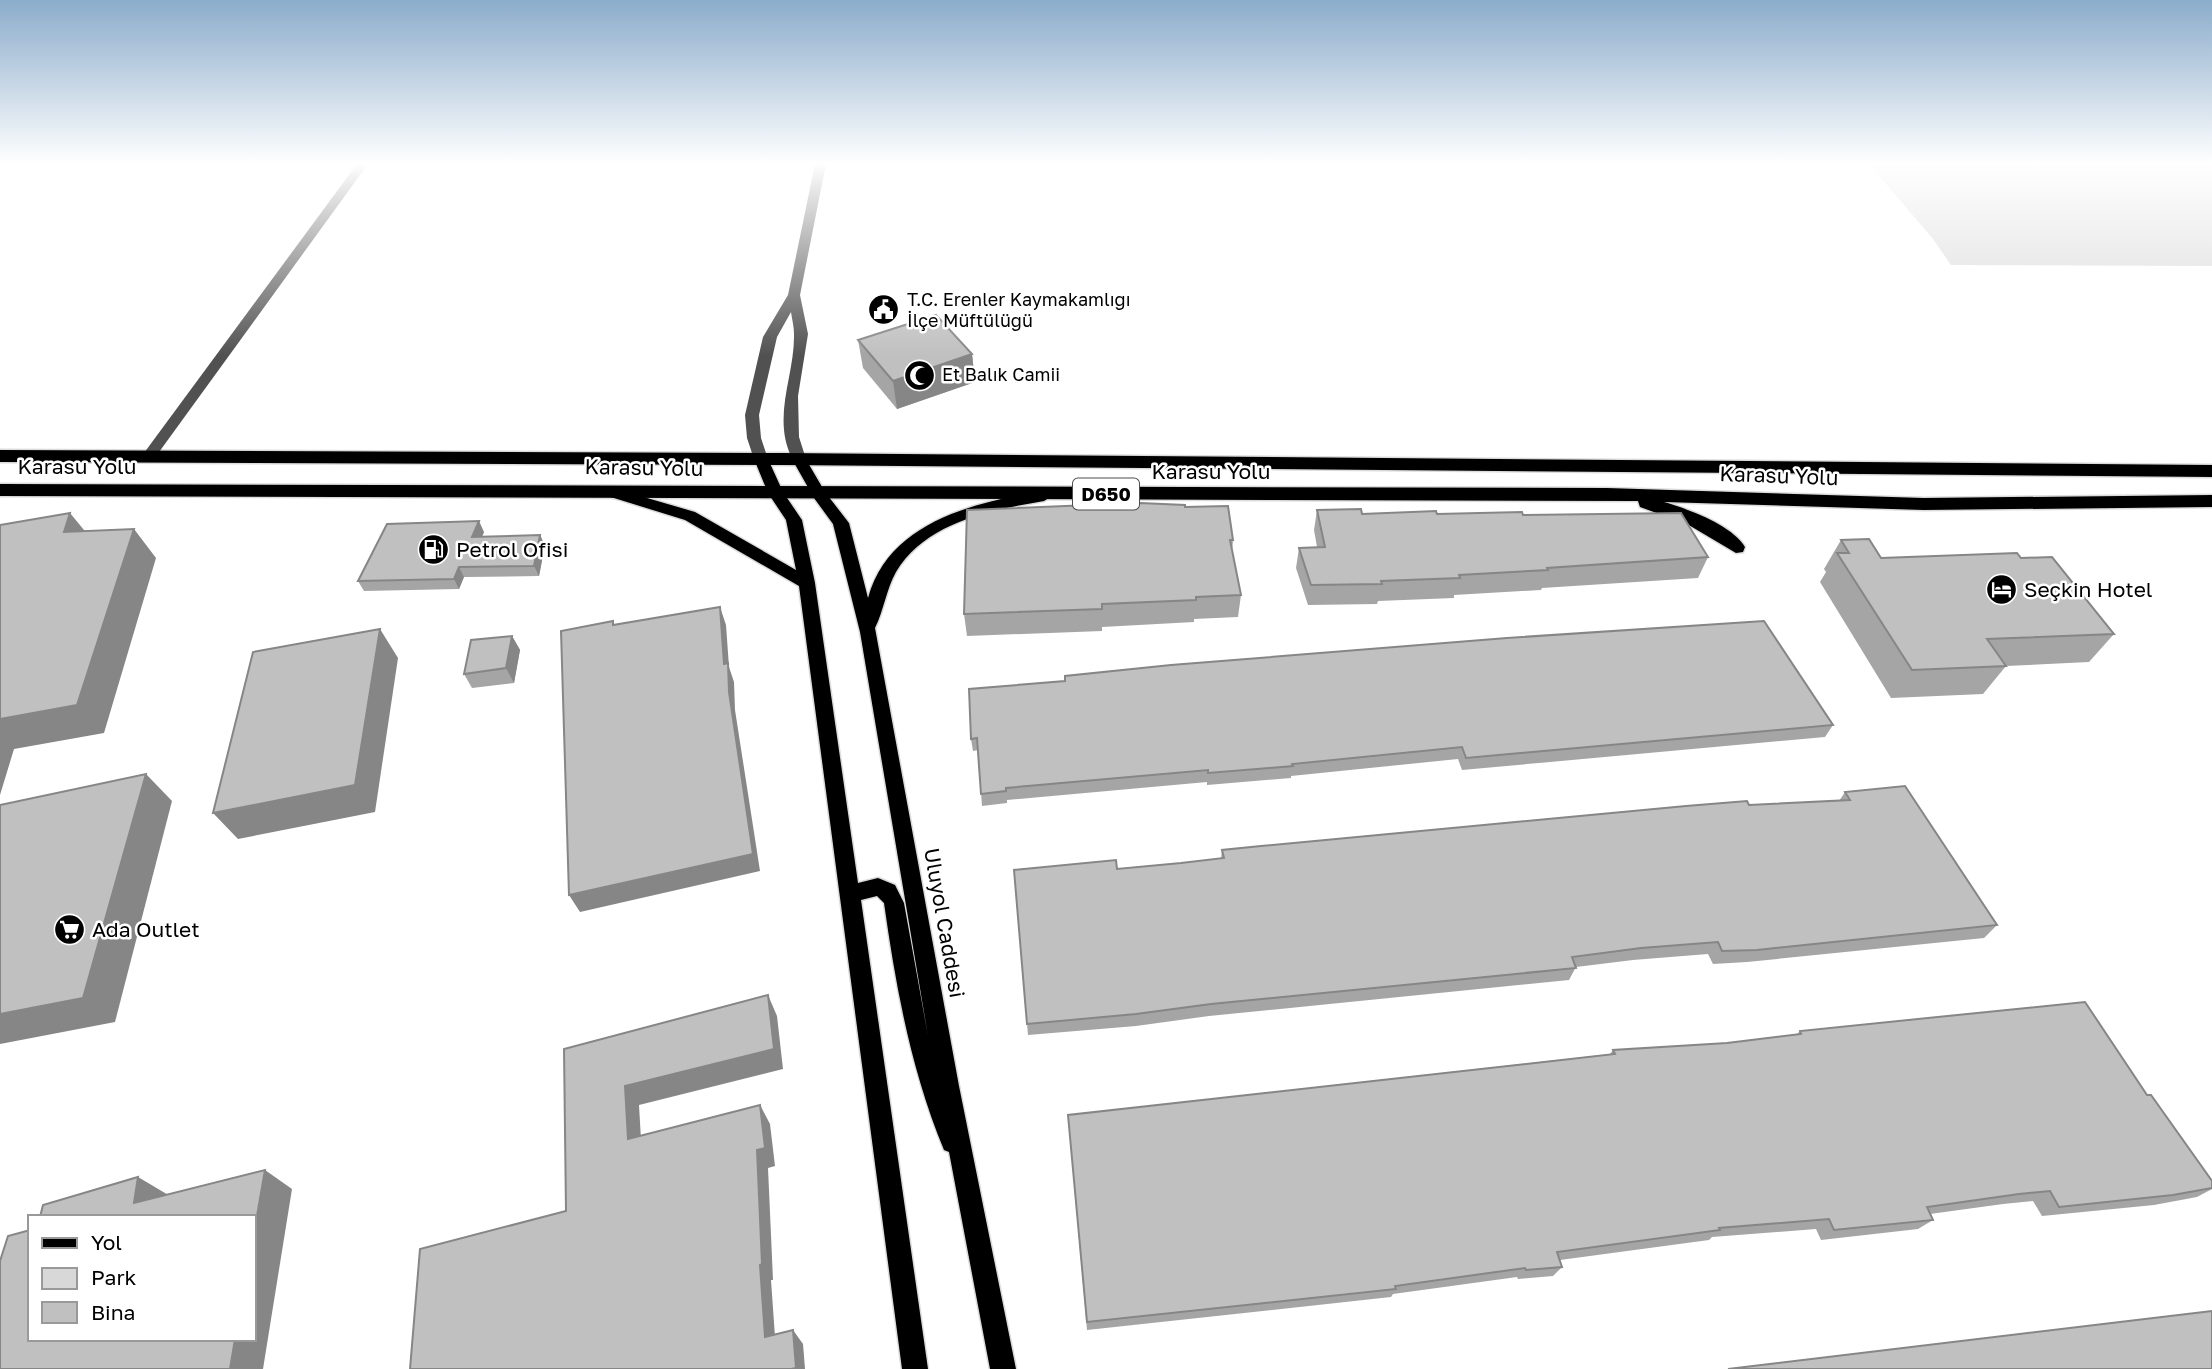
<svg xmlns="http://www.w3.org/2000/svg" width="2212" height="1369" font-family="'Golos Text',sans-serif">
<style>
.green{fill:#d8d8d8}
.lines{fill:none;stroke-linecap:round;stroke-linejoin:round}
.major-casing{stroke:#dbdbdb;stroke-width:3}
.highway-casing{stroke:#dbdbdb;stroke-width:3}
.minor{fill:#515151;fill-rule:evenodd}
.major{fill:#000;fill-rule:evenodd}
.highway{fill:#000;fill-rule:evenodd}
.wall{fill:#a5a5a5}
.shaded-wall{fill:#868686}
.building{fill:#c0c0c0;stroke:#868686;stroke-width:2}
.labels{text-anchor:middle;stroke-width:5;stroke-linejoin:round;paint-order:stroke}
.far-poi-label{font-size:18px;fill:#000;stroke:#fff;text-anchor:start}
.shield{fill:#fff;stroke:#4c4c4c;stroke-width:2}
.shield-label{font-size:19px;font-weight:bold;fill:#000}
.street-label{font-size:21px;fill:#000;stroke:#fff}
.poi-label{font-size:21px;fill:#000;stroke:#fff;text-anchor:start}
</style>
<rect width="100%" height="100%" fill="#fff"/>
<path class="green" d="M1869,164H2212V266L1951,265L1933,239Z"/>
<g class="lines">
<defs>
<path id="major" d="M761,454L768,459L783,492L802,520L815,583L858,883L878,878L895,885L904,903L928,1036L860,632L833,524L814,498L792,459L794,456H804L825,492L849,523L868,598C889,521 976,502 1044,491L1052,496L1044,501C991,510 926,522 896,572C886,590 884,610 875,628L959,1086L1016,1369H990L949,1152L944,1150C911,1070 896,988 884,903L877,896L861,900L928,1369H902L799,586L685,520L601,494L598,491L606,486L695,512L796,570L786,520L768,493L754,459Z"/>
<g id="highway">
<path d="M0,450L783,453L2212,465V477L783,465L0,462Z"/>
<path d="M0,484L1607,488L1924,498L2212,495V507L1924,510L1664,502C1688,509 1732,525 1745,547L1743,552L1736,553L1687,524L1640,507L1638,501L0,496Z"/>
</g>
</defs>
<use href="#major" class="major-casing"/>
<use href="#highway" class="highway-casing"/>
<g class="minor">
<path d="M357,164H368L154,459H144L142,456L144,453Z"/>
<path d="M815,164H826L800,295L808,334L798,396L799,437L806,459L804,462H794C770,419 795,377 794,334C794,327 792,319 791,312L777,337L759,415L761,438L768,459L761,464L754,459L747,438L745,415L763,337L788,295Z"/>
</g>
<use href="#major" class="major"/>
<use href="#highway" class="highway"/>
</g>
<g class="wall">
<path d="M858,340L972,354L975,382L897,409L863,368Z"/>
<path d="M1185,507L1233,540L1232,553L1241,595L1238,617L1194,619V622L1102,627V631L967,636L964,614Z"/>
<path d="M1317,510L1362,514L1523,515L1708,557L1698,578L1542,588L1541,590L1454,595V598L1378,601L1377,604L1308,605L1296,568L1299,548L1317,547L1314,530Z"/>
<path d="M484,532L482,537L545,545L539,576L464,577L459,589L364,591L358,581Z"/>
<path d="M1841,540L1881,558L2114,634L2089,662L2006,666L1983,694L1891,698L1820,582L1826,572L1824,569Z"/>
<path d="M512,636L520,650L514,683L472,688L464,674Z"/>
<path d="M1833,725L1825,737L1462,770L1458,759L1291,776V778L1207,785V782L1007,800V803L982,806L978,750L973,751L971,739Z"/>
<path d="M1845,792L1997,925L1984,938L1747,962L1713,964L1708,954L1633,960L1576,967L1569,980L1209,1016L1136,1026L1028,1035L1014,870L1117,869L1181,863L1221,859L1222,850L1749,805L1839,801Z"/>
<path d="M1800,1031L2147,1095L2212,1181V1189L2197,1197L2154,1205L2042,1216L2033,1201L2003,1204L1930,1214L1933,1220L1918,1229L1821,1240L1816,1229L1712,1237L1709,1240L1560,1260L1562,1267L1553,1276L1518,1279L1517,1277L1393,1294L1391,1297L1087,1330L1068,1115L1610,1054L1613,1050L1727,1043L1797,1034Z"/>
</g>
<g class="shaded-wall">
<path d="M972,354L975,382L897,409L893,381Z"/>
<path d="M70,513L93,541L64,532Z"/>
<path d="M479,521L484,532L477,547L472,537Z"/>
<path d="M134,529L156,558L104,733L14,749L0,795V719Z"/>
<path d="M540,535L545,545L539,576L534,566Z"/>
<path d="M459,567L464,577L459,589L454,579Z"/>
<path d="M720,607L726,625L729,667L734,682L735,710L760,871L580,912L569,895L724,664Z"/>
<path d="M380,629L398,658L375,812L238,839L213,813Z"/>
<path d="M512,636L520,650L514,683L506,668Z"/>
<path d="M146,774L172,801L115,1022L0,1044V1014Z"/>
<path d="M768,995L777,1016L783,1069L639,1105L642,1157L628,1139L625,1086Z"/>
<path d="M760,1105L770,1124L775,1166L768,1168L773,1280H771L776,1351L765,1337L760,1265L757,1150Z"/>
<path d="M265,1170L292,1189L263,1369H230L235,1339H254V1233Z"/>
<path d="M138,1177L170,1196L134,1203Z"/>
<path d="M793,1330L803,1344L805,1369H791Z"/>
</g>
<g class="building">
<path d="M936,315L972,354L893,381L858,340Z"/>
<path d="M1140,503L1185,505V507L1228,506L1233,540H1230L1241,595L1196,597V600L1102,604V609L964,614L967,510Z"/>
<path d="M1361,509L1362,514L1436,511L1437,514L1522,512L1523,515L1681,513L1708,557L1547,568L1548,570L1459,575L1460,578L1381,581L1382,584L1311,585L1299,548L1325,547L1317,510Z"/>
<path d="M70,513L64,532L134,529L77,705L0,719V525Z"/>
<path d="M479,521L472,537L540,535L534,566L459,567L454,579L358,581L387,524Z"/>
<path d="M1869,539L1881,558L2017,553L2021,558L2052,557L2114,634L1987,639L2006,666L1912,670L1837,553H1849L1841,540Z"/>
<path d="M720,607L724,664L728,663L729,692L753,854L569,895L561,631L613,621V625Z"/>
<path d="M1764,621L1833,725L1466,758L1462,747L1292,764L1293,766L1208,773V770L1006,788V791L981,794L977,738L971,739L969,689L1065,681V676L1171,665L1507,638Z"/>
<path d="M380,629L355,785L213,813L253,652Z"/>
<path d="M512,636L506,668L464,674L471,640Z"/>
<path d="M146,774L83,998L0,1014V805Z"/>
<path d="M1905,786L1997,925L1757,950L1722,951L1718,942L1641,948L1572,957L1576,968L1211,1004L1136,1014L1027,1024L1014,870L1116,860L1117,869L1181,863L1224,858L1222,850L1261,846L1686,806L1747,801L1749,805L1850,800L1845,792Z"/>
<path d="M768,995L774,1049L625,1086L628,1139L760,1105L765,1148L757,1150L762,1264L760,1265L765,1337L793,1330L796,1368L791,1369H410L420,1249L566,1211L564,1049Z"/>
<path d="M2085,1002L2147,1095H2151L2212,1181V1188L2173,1195L2059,1207L2050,1191L2019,1194L1927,1207L1933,1220L1834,1230L1829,1219L1719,1228L1720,1230L1557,1252L1562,1267L1526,1270L1525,1268L1395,1286L1396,1289L1087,1322L1068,1115L1615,1054L1613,1050L1727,1043L1801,1034L1800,1031Z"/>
<path d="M265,1170L254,1233V1217H40L43,1205L138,1177L134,1203Z"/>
<path d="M30,1230V1339H235L230,1369H0V1261L8,1236Z"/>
<path d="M2212,1311V1369H1728Z"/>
</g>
<linearGradient id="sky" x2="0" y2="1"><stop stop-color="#8baccb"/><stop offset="0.46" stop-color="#fff"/><stop offset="1" stop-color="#fff" stop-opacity="0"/></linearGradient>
<rect width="2212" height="356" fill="url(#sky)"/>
<defs>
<symbol id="civic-disc" viewBox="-11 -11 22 22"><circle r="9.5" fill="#000" stroke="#fff"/><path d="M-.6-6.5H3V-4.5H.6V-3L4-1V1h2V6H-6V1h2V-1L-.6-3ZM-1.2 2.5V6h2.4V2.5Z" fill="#fff"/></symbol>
<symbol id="mosque-disc" viewBox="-11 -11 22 22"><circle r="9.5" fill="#000" stroke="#fff"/><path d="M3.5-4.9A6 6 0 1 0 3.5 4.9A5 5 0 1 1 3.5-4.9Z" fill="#fff"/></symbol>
<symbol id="fuel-disc" viewBox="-11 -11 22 22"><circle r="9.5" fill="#000" stroke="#fff"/><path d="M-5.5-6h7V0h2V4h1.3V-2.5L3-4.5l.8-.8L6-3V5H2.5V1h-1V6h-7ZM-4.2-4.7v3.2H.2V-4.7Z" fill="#fff"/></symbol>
<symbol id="hotel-disc" viewBox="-11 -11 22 22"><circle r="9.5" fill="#000" stroke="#fff"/><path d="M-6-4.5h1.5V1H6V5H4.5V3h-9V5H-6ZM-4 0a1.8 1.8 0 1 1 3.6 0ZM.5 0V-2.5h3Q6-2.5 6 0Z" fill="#fff"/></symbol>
<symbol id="supermarket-disc" viewBox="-11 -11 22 22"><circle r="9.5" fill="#000" stroke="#fff"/><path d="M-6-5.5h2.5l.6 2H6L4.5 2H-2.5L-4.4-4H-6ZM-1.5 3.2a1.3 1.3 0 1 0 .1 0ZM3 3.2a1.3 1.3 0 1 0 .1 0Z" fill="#fff"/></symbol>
</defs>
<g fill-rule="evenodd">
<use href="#civic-disc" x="866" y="292" width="35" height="35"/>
<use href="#mosque-disc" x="902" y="358" width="35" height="35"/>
<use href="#fuel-disc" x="416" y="532" width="35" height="35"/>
<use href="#hotel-disc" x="1984" y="572" width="35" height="35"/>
<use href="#supermarket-disc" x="52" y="912" width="35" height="35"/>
</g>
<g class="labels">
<g class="far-poi-label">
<text x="907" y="306">T.C. Erenler Kaymakamlığı<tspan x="907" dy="21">İlçe Müftülüğü</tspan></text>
<text x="942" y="381">Et Balık Camii</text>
</g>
<rect class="shield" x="1073" y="478.5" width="66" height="31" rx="5"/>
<g class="shield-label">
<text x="1106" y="501">D650</text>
</g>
<g class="street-label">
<text x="77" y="474">Karasu Yolu</text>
<text transform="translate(644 468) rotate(1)" y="7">Karasu Yolu</text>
<text x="1211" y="479">Karasu Yolu</text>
<text transform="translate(1779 476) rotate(2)" y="7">Karasu Yolu</text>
<text transform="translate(944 923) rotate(80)" y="7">Uluyol Caddesi</text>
</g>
<g class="poi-label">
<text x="456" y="557">Petrol Ofisi</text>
<text x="2024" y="597">Seçkin Hotel</text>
<text x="92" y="937">Ada Outlet</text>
</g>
</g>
<rect x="28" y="1215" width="228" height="126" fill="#ffffff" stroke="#999999" stroke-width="2"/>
<rect x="42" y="1238" width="35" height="10" fill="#000000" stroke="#999999" stroke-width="2"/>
<text x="91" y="1250" font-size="21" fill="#000000">Yol</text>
<rect x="42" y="1268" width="35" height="21" fill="#d8d8d8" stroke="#999999" stroke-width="2"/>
<text x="91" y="1285" font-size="21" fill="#000000">Park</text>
<rect x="42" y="1302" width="35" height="21" fill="#c0c0c0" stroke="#999999" stroke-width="2"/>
<text x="91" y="1320" font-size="21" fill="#000000">Bina</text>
</svg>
